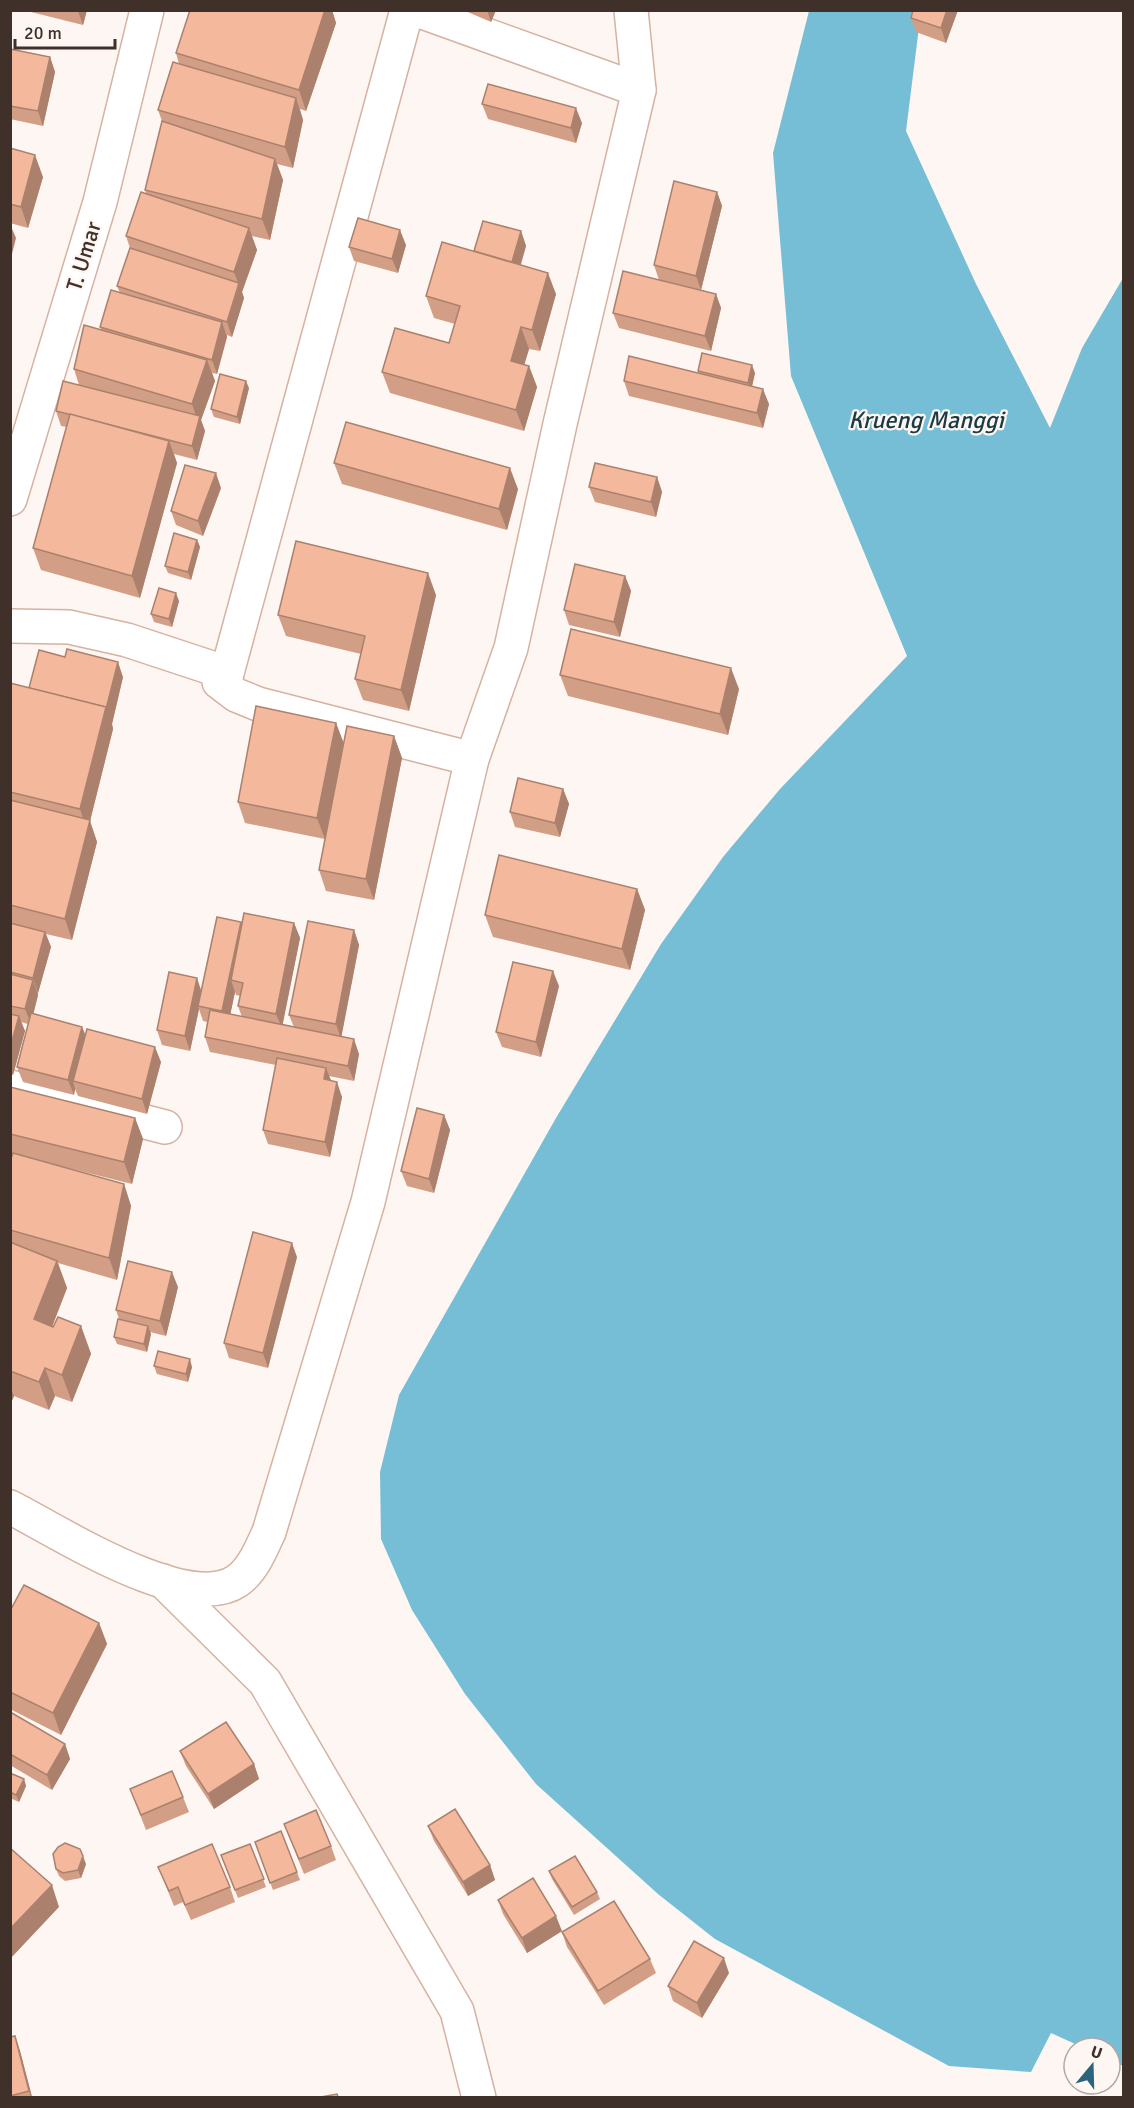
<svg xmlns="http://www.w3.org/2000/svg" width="1134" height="2108" font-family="Signika,sans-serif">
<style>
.water{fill:#75bed6}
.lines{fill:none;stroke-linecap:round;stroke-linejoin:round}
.street-casing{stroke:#d5b2a1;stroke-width:36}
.primary-casing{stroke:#d5b2a1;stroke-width:36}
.street{stroke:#fff;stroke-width:33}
.primary{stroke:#fff;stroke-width:33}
.wall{fill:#d29e86;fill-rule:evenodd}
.shaded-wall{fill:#ab816d}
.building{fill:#f4b89c;stroke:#ab816d;stroke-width:1.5}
.labels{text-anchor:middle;stroke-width:4.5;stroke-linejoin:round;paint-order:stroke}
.street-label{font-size:22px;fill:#3f302a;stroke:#fef6f2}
.water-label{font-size:24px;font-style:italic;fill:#183b45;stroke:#fef6f2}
</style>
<rect width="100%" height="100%" fill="#fef6f2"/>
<path class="water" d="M809,11H921L906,131L976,284L1050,428L1082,348L1123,278V2066L1110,2060V2048H1084L1051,2033L1031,2072L949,2066L715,1939L658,1894L536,1784L465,1694L412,1610L381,1539L380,1472L399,1395L556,1118L661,944L723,857L780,789L907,656L791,376L773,153Z"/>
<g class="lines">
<defs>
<g id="street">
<path d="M417,10L639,90"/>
<path d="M10,626L69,627L127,640L227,673L219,682L236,695L258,704L472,759"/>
<path d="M227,673L407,10"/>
<path d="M10,1087L165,1127"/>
<path d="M163,1581L265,1682L457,2011L479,2098"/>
</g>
<g id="primary">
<path d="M10,499L100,202L147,10"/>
<path d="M10,1507C59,1532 187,1615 237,1581C253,1570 261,1549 269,1532L368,1202L472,759L511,648L560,424L639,90L631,10"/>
</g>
</defs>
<use href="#street" class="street-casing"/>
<use href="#primary" class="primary-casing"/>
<use href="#street" class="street"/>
<use href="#primary" class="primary"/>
</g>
<g class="wall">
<path d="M23,10H87L83,25Z"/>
<path d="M190,10H332L336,23L306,111L300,109L303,120L293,168L277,164L283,180L270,240L252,236L257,250L242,292L244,298L232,337L227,335V337L217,374L212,373L215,381L201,420L205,431L197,460L174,454L177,463L140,598L41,570L33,548L67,427L61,426L56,411L79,385L74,369L101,330L100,327L120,293L117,286L130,248L126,236L146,193L145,190L162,121L158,110L179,64L176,53Z"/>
<path d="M463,10H496L491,22Z"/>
<path d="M913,10H958L946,43L916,32L911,18Z"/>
<path d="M10,49L50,57L55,72L43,126L10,119Z"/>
<path d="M482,104L582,123L576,143L488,119Z"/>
<path d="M10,148L43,177L28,228L10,223Z"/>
<path d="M717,192L722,206L701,290L716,294L721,308L711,351L619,328L613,313L659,280L654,265Z"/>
<path d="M521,231L526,246L521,265L556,294L540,351L529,349L524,365L529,366L537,387L524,431L390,393L382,372L449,343L455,324L434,318L426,296L474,251Z"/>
<path d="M406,245L398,273L354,261L349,247Z"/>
<path d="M698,371L755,373L752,386L769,404L763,428L629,396L624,381L698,373Z"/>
<path d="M249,388L240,424L214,417L211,409Z"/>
<path d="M334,463L518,489L507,530L342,484Z"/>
<path d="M657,477L662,492L656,517L595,502L589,487Z"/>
<path d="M221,488L203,536L176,525L171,511Z"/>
<path d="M197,540L200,547L191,580L168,573L165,566Z"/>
<path d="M625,576L631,591L620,637L569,625L564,610Z"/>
<path d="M436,595L409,711L363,700L355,679L361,654L286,636L278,615Z"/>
<path d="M179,601L172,627L154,622L151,614Z"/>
<path d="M560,675L739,689L728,735L568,696Z"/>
<path d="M123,677L112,724L113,729L90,821L97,842L72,940L46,934L51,947L38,993V995L33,1014L82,1027L85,1035L161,1062L147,1114L78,1096L75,1089L74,1095L23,1082L17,1067L28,1024L21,1022L25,1031L13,1075L10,1074V683L29,688Z"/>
<path d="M336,723L344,744L394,736L402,758L374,900L326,891L319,870L325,839L245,823L238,802Z"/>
<path d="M563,789L569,804L560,837L515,827L510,812Z"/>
<path d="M637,889L645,910L630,970L493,937L485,915Z"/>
<path d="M294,923L300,938L282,1025L294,1027L289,1015L354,930L359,945L341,1037L359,1054L354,1081L329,1076L331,1081L342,1097L330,1157L268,1144L263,1130L276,1065L210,1052L205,1037L207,1022L203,1021L199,1009L190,1051L162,1045L157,1030L201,990L242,925ZM235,992L236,995L241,996L238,1006L242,1017L230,1014Z"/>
<path d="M559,986L541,1057L502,1047L496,1032Z"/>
<path d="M10,1087L135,1118L143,1139L132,1184L48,1163L124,1184L131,1206L117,1280L58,1263L67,1288L52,1327H53L81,1326L91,1354L72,1402L55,1396L49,1410L14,1396L10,1405V1161L12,1154H10Z"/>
<path d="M444,1115L450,1130L434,1193L407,1186L401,1171Z"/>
<path d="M297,1257L268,1368L229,1358L224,1343Z"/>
<path d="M178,1287L166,1336L150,1332L151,1334L147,1352L117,1344L114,1337L119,1319L116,1310Z"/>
<path d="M154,1366L192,1367L188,1382L157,1374Z"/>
<path d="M10,1611L99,1623L107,1644L61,1735L10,1709Z"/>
<path d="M10,1716L65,1744L70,1759L52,1790L10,1765Z"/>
<path d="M180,1751L254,1764L259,1779L214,1809L186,1766Z"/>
<path d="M10,1773L24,1779L26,1786L19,1802L10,1798Z"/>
<path d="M130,1789L183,1797L189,1812L146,1830Z"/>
<path d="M284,1824L331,1846L336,1860L304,1874Z"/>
<path d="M428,1826L490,1865L495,1880L468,1896L434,1841Z"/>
<path d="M281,1831L300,1880L273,1890L255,1842Z"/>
<path d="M250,1844L266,1887L238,1898L221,1855Z"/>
<path d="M86,1864L81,1878L65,1881L59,1876L56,1869Z"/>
<path d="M158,1867L230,1887L235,1902L191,1920L183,1902L174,1906Z"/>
<path d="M549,1871L597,1892L600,1899L574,1915L552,1879Z"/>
<path d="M498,1900L562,1931L527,1953L503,1914Z"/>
<path d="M562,1932L650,1959L656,1973L604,2005L567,1947Z"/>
<path d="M729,1973L702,2018L673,2001L668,1986Z"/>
<path d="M15,2036L20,2051L32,2097H10V2037Z"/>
</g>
<g class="shaded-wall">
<path d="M87,10L83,25L78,11Z"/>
<path d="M325,10H332L336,23L306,111L299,90Z"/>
<path d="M487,10H496L491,22Z"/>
<path d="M947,10H958L946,43L941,28Z"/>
<path d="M50,57L55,72L43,126L38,111Z"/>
<path d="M296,98L303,120L293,168L285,147Z"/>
<path d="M576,108L582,123L576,143L571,128Z"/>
<path d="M35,155L43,177L28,228L21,207Z"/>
<path d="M275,159L283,180L270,240L262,219Z"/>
<path d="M717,192L722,206L701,290L696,276Z"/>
<path d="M10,224L16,238L10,262Z"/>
<path d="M249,228L257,250L242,292L244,298L232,337L227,322L239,285L234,272Z"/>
<path d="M400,230L406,245L398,273L392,259Z"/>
<path d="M521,231L526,246L516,279L511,265Z"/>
<path d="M548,273L556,294L540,351L532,330Z"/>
<path d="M716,294L721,308L711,351L705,336Z"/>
<path d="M222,322L227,337L217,374L212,360Z"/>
<path d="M521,327L529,349L519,382L511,361Z"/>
<path d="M207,360L215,381L201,420L205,431L197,460L192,446L198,422L192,404Z"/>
<path d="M752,365L755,373L751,391L748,383Z"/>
<path d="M529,366L537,387L524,431L516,410Z"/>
<path d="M246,381L249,388L240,424L237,417Z"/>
<path d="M763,389L769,404L763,428L757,413Z"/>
<path d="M169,441L177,463L140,598L132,576Z"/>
<path d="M510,468L518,489L507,530L499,509Z"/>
<path d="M216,473L221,488L203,536L198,521Z"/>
<path d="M657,477L662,492L656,517L651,502Z"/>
<path d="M197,540L200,547L191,580L188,572Z"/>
<path d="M428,573L436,595L409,711L401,690Z"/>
<path d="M625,576L631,591L620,637L614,622Z"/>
<path d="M176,593L179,601L172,627L169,619Z"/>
<path d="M118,662L123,677L112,724L113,729L90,821L97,842L72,940L65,919L87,830L80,809L106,707Z"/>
<path d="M731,668L739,689L728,735L720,714Z"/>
<path d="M336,723L344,744L325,839L317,818Z"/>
<path d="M394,736L402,758L374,900L366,879Z"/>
<path d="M563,789L569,804L560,837L555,823Z"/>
<path d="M637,889L645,910L630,970L622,949Z"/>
<path d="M241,922L246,937L231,980L235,992L228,1026L222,1011Z"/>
<path d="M294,923L300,938L282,1028L276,1014Z"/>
<path d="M354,930L359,945L341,1039L336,1024Z"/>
<path d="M45,932L51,947L38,993L33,978Z"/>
<path d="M553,971L559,986L541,1057L536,1042Z"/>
<path d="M197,978L202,993L198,1006L199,1009L190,1051L185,1036Z"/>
<path d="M33,980L38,995L31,1024L25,1009Z"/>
<path d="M19,1016L25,1031L13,1075L10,1069V1048Z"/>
<path d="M82,1027L88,1041L73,1081L75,1089L74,1095L68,1080Z"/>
<path d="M354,1039L359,1054L354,1081L348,1066Z"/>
<path d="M155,1047L161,1062L147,1114L142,1099Z"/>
<path d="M326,1068L332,1083L324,1079Z"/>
<path d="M337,1082L342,1097L330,1157L325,1142Z"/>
<path d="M444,1115L450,1130L434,1193L429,1179Z"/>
<path d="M135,1118L143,1139L132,1184L124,1162Z"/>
<path d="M124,1184L131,1206L117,1280L109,1258Z"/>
<path d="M292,1243L297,1257L268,1368L263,1353Z"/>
<path d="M57,1261L67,1288L44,1347L34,1319Z"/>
<path d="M172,1272L178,1287L166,1336L160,1321Z"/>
<path d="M81,1326L91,1354L72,1402L62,1375Z"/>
<path d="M148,1326L151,1334L147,1352L144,1344Z"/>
<path d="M190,1359L192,1367L188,1382L186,1374Z"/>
<path d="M45,1368L55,1396L49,1410L39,1382Z"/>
<path d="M10,1386L14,1396L10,1405Z"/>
<path d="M99,1623L107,1644L61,1735L53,1713Z"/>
<path d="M65,1744L70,1759L52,1790L47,1775Z"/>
<path d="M254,1764L259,1779L214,1809L208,1794Z"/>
<path d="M24,1779L26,1786L19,1802L16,1795Z"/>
<path d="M83,1856L86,1864L81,1878L78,1870Z"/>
<path d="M490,1865L495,1880L468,1896L463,1882Z"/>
<path d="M52,1885L59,1907L10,1959V1929Z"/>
<path d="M556,1916L562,1931L527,1953L522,1938Z"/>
<path d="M724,1958L729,1973L702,2018L697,2003Z"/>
<path d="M15,2036L20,2051L32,2097H31L29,2091Z"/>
</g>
<g class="building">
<path d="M190,10H325L299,90L176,53Z"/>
<path d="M913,10H947L941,28L911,18Z"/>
<path d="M10,49L50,57L38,111L10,106Z"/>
<path d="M173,62L296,98L285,147L158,110Z"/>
<path d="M488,84L576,108L571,128L482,104Z"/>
<path d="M162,121L275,159L262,219L145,190Z"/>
<path d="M10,148L35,155L21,207L10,204Z"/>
<path d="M674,181L717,192L696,276L654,265Z"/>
<path d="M141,192L249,228L234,272L126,236Z"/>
<path d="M358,218L400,230L392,259L349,247Z"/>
<path d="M483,221L521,231L512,262L474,251Z"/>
<path d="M442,242L548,273L532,330L521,327L511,361L529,366L516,410L382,372L395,328L449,343L460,306L426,296Z"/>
<path d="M130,248L239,283L227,322L117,286Z"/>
<path d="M623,271L716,294L705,336L613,313Z"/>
<path d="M111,290L222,322L212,360L100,327Z"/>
<path d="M84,325L207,360L192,404L74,369Z"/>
<path d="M702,353L752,365L748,383L698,371Z"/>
<path d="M629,356L763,389L757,413L624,381Z"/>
<path d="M220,374L246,381L237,417L211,409Z"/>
<path d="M63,381L200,416L192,446L56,411Z"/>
<path d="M70,414L169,441L132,576L33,548Z"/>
<path d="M346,422L510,468L499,509L334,463Z"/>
<path d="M595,463L657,477L651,502L589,487Z"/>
<path d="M185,465L216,473L198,521L171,511Z"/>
<path d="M174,533L197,540L188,572L165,566Z"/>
<path d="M296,541L428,573L401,690L355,679L365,636L278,615Z"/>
<path d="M575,564L625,576L614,622L564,610Z"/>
<path d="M159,588L176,593L169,619L151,614Z"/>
<path d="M571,629L731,668L720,714L560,675Z"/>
<path d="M67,649L118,662L106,709V707L29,688L39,650L65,657Z"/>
<path d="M10,683L106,707L80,809L10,792Z"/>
<path d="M256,706L336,723L317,818L238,802Z"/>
<path d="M347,726L394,736L366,879L319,870Z"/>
<path d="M518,778L563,789L555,823L510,812Z"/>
<path d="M10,800L90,820L65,919L10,905Z"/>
<path d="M499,855L637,889L622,949L485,915Z"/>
<path d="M244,913L294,923L276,1014L238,1006L243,983L231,980Z"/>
<path d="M217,917L241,922L222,1011L198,1006Z"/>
<path d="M308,921L354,930L336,1024L289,1015Z"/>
<path d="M10,923L45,932L33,978L10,972Z"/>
<path d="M513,962L553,971L536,1042L496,1032Z"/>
<path d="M169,972L197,978L185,1036L157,1030Z"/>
<path d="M10,974L33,980L25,1009L10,1006Z"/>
<path d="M210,1010L354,1039L348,1066L205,1037Z"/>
<path d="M31,1013L82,1027L68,1080L17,1067Z"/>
<path d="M10,1014L19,1016L10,1048Z"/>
<path d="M87,1029L155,1047L142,1099L73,1081Z"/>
<path d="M277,1058L326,1068L324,1079L337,1082L325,1142L263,1130Z"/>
<path d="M10,1087L135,1118L124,1162L10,1134Z"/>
<path d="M417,1108L444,1115L429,1179L401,1171Z"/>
<path d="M13,1153L124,1184L109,1258L10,1230V1161Z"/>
<path d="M253,1232L292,1243L263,1353L224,1343Z"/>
<path d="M10,1242L57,1261L34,1319L53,1327L58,1317L81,1326L62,1375L45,1368L39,1382L10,1371Z"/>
<path d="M128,1261L172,1272L160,1321L116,1310Z"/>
<path d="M118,1319L148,1326L144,1344L114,1337Z"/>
<path d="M158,1351L190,1359L186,1374L154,1366Z"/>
<path d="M24,1585L99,1623L53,1713L10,1692V1611Z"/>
<path d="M12,1713L65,1744L47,1775L10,1754V1716Z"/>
<path d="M226,1722L254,1764L208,1794L180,1751Z"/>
<path d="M172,1771L183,1797L141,1815L130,1789Z"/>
<path d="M10,1773L24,1779L16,1795L10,1792Z"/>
<path d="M455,1809L490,1865L463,1882L428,1826Z"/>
<path d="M316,1810L331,1846L299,1859L284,1824Z"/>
<path d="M281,1831L297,1872L270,1883L255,1842Z"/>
<path d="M65,1843L80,1849L83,1856L78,1870L63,1873L56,1869L53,1854L58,1847Z"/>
<path d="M212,1844L230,1887L185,1905L178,1887L169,1891L158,1867Z"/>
<path d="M250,1844L264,1879L235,1890L221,1855Z"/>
<path d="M10,1848L52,1885L10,1929Z"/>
<path d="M575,1856L597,1892L572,1907L549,1871Z"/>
<path d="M533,1878L556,1916L522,1938L498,1900Z"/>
<path d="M614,1901L650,1959L598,1991L562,1932Z"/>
<path d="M694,1941L724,1958L697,2003L668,1986Z"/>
<path d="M15,2036L29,2091L10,2096V2037Z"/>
<path d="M337,2094L338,2097H321Z"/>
</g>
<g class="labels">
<g class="street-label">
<text transform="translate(83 256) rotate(-73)" y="8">T. Umar</text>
</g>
<g class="water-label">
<text x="926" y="428">Krueng Manggi</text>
</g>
</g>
<rect width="1134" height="2108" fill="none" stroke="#3f302a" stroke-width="24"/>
<g transform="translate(1092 2066) rotate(19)"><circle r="28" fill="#fef6f2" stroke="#b2a7a2" stroke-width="1.5"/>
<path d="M0-4.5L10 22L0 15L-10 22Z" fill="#2a647d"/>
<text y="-9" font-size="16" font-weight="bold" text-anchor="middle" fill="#3f302a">U</text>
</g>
<path d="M15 39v9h100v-9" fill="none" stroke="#3f302a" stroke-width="3"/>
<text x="24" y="39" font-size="18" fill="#3f302a" stroke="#fef6f2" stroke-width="4.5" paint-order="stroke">20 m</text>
</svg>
